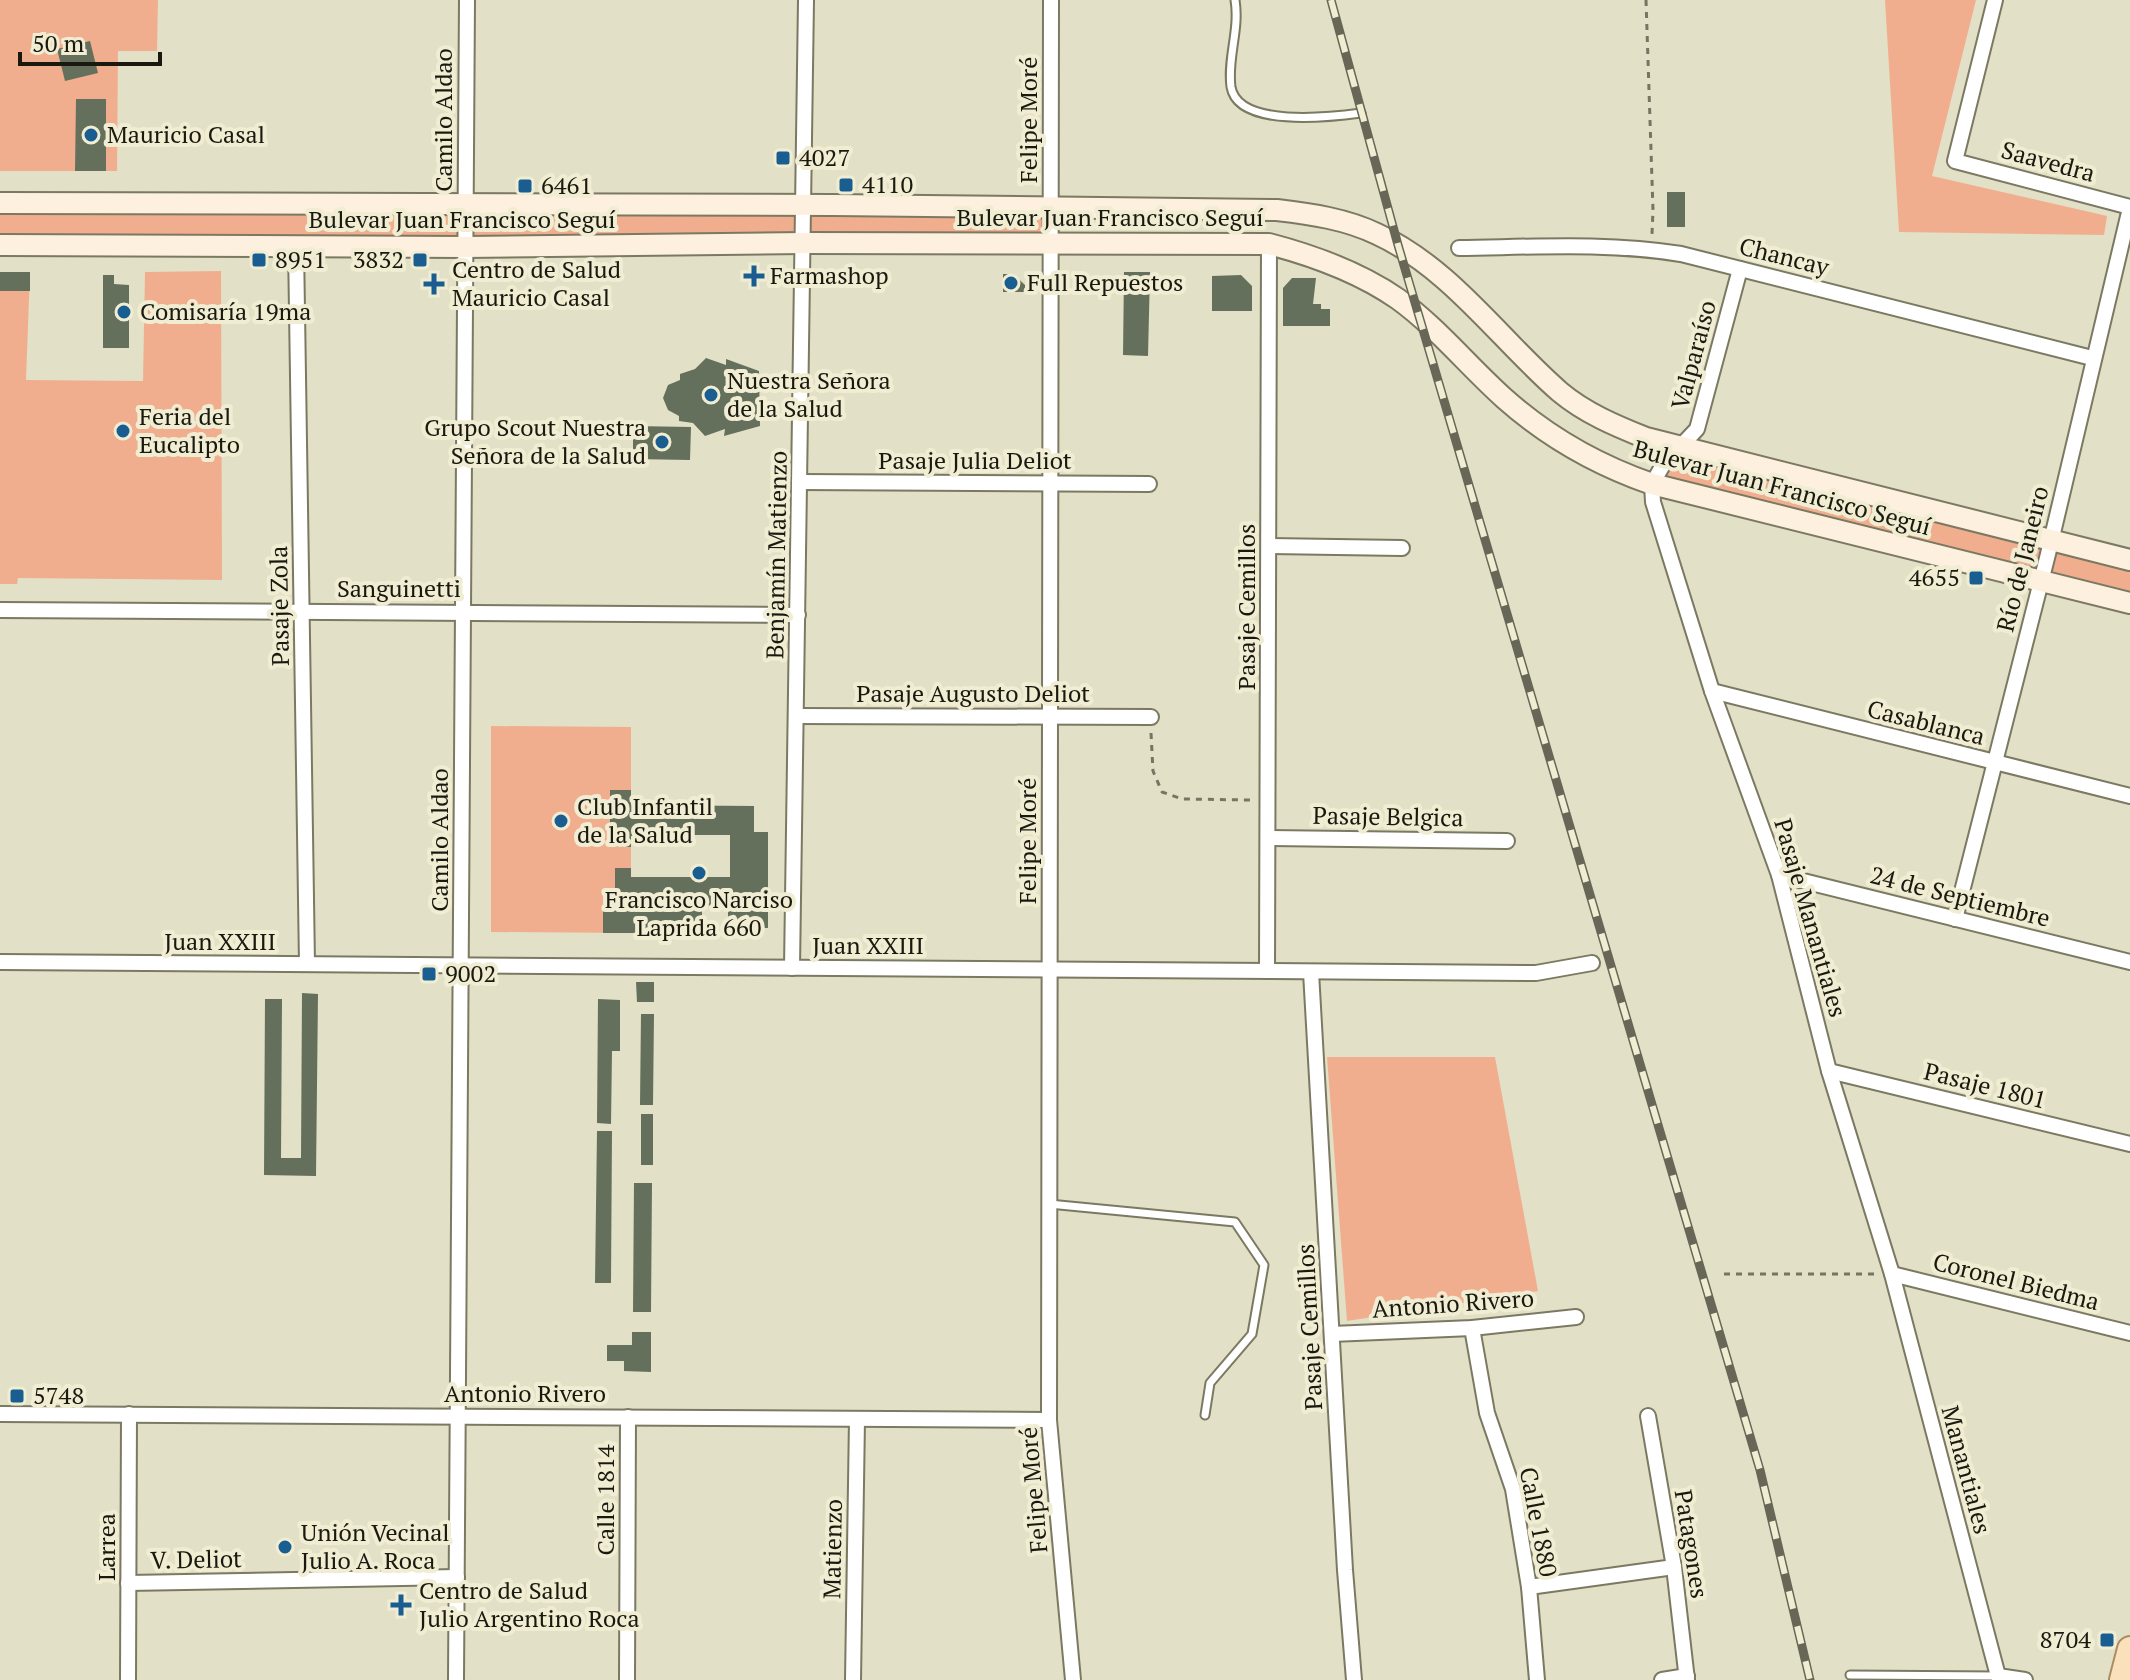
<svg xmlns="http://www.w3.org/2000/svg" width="2130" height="1680" font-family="'PT Serif',serif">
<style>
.green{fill:#f1ae8f}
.building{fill:#64705c}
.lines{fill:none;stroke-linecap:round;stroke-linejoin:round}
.lane-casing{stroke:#7b7962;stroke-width:11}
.street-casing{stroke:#7b7962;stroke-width:18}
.secondary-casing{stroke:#7b7962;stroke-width:24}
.primary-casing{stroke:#ab8d63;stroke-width:28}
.path{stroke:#767564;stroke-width:3;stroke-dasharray:6 6;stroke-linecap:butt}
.lane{stroke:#fff;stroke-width:7}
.street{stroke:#fff;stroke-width:14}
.secondary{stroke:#fdf0de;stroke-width:20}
.primary{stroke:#fbe0bc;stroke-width:24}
.rail-casing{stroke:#686757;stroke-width:9}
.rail{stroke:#f0edd3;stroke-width:6;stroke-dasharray:18;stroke-linecap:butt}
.poi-dot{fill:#195d91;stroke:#f0edd3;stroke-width:3}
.labels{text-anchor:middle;stroke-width:8;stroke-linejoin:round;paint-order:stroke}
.street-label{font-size:24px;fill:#1a1910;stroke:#f0edd3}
.poi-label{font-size:24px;fill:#1a1910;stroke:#f0edd3;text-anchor:start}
</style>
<rect width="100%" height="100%" fill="#e2e0c6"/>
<g class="green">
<path d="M0,0H158L157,51H118L117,171H0Z"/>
<path d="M1885,0H1976L1932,176L2107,216L2104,235L1899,232Z"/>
<path d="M0,203L1050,207V243L0,245Z"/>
<path d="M221,271L222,580L18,578L17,584H0V272H30L26,380L143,381L145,272Z"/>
<path d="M1681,448L2130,560V603L1655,478Z"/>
<path d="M491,726L631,727V933L491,932Z"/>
<path d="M1327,1057H1495L1538,1291L1347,1321Z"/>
</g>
<g class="building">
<path d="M90,41L98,73L65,81L57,49Z"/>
<path d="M76,99H106V171H75Z"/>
<rect x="1667" y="192" width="18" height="35"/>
<rect x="0" y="272" width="30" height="19"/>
<path d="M1124,272H1150L1148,356L1123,355Z"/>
<path d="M1003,274H1013L1025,285V292H1003Z"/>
<path d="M103,275H114V284L129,285V348H103Z"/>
<path d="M1241,275L1252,286V311H1212V276Z"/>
<path d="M1292,278H1316L1313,304H1321V309H1330V326H1283V288Z"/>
<path d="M706,358L726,365V359L759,371L760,426L724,436L725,429L705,436L693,423L679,421V416L668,410L663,398L668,385L680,380V374L695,369Z"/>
<path d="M633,426L691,427L690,460L633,459Z"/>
<path d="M610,790H631V805L754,806V832H768V928H728V906H702V933H603V904H615V868H631V877H730V835H664V844H656V836H631V847H610Z"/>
<path d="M636,982H654V1002H637Z"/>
<path d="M302,993L318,994L316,1176L264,1175L265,999H282L281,1158H301Z"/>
<path d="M598,999L620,1000V1051H612L611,1124L597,1123Z"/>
<path d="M641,1014H654L653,1105H640Z"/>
<rect x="641" y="1114" width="12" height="51"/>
<path d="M597,1131H612L611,1283H595Z"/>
<path d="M634,1183H652L651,1312H633Z"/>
<path d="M632,1332H651V1372L624,1371V1361H607V1345H632Z"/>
</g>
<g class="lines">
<defs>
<g id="lane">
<path d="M1235,0C1240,30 1227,58 1231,87C1238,128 1331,117 1361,113"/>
<path d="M1049,1204L1235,1222L1264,1265L1252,1334L1210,1383L1205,1415"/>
<path d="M1850,1675L1998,1676"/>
</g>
<g id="street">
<path d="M1051,0L1049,1420L1073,1680"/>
<path d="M1995,0L1955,161L2130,207"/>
<path d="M296,246L307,964"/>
<path d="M1459,248C1533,247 1608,242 1681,254L2092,358"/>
<path d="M1740,269L1697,429L1663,465L1652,484L1653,502L1712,691L1779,875L1829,1071L1892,1274L1998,1676L2025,1680"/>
<path d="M800,482L1149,484"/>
<path d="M1270,546L1402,548"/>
<path d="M0,610L798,615"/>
<path d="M1712,691L2130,796"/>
<path d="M796,716L1151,717"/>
<path d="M1268,838L1507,841"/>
<path d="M1779,875L2130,962"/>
<path d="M1955,919L2048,554L2130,208"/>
<path d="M0,962L1536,973L1592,963"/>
<path d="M792,968L806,0"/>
<path d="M1267,971L1269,244"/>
<path d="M1311,972L1345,1570L1354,1680"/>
<path d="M1829,1071L2130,1144"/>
<path d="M1892,1274L2130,1333"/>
<path d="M1472,1328L1487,1413L1513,1489L1529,1587L1537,1680"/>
<path d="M1332,1334L1472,1328L1576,1317"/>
<path d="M0,1414L1049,1420"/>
<path d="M1648,1416L1674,1567L1687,1680"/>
<path d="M128,1583L457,1577"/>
<path d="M1529,1587L1674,1567"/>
<path d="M128,1680L129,1414"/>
<path d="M456,1680L467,0"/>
<path d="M627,1680L628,1417"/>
<path d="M853,1680L857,1419"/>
<path d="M1662,1680L1687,1676"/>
</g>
<g id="secondary">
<path d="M0,203L833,205L1277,210C1311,214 1346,219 1377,234C1451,268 1500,340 1560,392C1585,413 1616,426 1646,438L2130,560"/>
<path d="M0,245L466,247L804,243L1269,244C1315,256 1359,272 1398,299C1438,328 1469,367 1505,399C1549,438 1597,465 1652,484L2130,603"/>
</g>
<path id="primary" d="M2122,1680L2130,1649"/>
</defs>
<use href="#lane" class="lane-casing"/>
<use href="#street" class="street-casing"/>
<use href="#secondary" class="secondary-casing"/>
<use href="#primary" class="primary-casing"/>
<g class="path">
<path d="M1646,0L1653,210L1652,234"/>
<path d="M1151,733L1153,771L1162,792L1182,799L1252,800"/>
<path d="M1724,1274H1876"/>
</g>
<use href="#lane" class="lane"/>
<use href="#street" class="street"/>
<use href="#secondary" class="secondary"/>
<use href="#primary" class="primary"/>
<defs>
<path id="rail" d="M1331,0L1398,245L1760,1470L1810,1680"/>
</defs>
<use href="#rail" class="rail-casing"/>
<use href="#rail" class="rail"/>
</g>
<g class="poi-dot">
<circle cx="91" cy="135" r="8"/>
<rect x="775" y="150" width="16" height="16" rx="4"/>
<rect x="838" y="177" width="16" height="16" rx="4"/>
<rect x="517" y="178" width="16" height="16" rx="4"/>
<rect x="251" y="252" width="16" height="16" rx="4"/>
<rect x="412" y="252" width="16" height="16" rx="4"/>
<path d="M750 264h8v8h8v8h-8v8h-8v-8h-8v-8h8z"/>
<circle cx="1011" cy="283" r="8"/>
<path d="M430 272h8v8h8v8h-8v8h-8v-8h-8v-8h8z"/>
<circle cx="124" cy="312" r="8"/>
<circle cx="711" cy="395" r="8"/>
<circle cx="123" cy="431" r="8"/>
<circle cx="662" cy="442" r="8"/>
<rect x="1968" y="570" width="16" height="16" rx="4"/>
<circle cx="561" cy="821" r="8"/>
<circle cx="699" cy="873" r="8"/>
<rect x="421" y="966" width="16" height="16" rx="4"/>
<rect x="9" y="1388" width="16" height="16" rx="4"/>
<circle cx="285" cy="1547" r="8"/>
<path d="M397 1593h8v8h8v8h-8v8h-8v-8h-8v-8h8z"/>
<rect x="2099" y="1632" width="16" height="16" rx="4"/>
</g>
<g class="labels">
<g class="street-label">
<text transform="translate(444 120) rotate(-90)" y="8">Camilo Aldao</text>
<text transform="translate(1029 120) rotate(-90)" y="8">Felipe Moré</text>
<text transform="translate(2048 162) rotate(15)" y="8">Saavedra</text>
<text x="1110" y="226">Bulevar Juan Francisco Seguí</text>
<text x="462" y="228">Bulevar Juan Francisco Seguí</text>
<text transform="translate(1784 257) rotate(14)" y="8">Chancay</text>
<text transform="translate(1694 355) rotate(-75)" y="8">Valparaíso</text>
<text x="975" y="469">Pasaje Julia Deliot</text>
<text transform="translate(1782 488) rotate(15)" y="8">Bulevar Juan Francisco Seguí</text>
<text transform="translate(777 555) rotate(-89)" y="8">Benjamín Matienzo</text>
<text transform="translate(2023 559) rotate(-76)" y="8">Río de Janeiro</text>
<text x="399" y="597">Sanguinetti</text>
<text transform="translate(280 606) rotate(-91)" y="8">Pasaje Zola</text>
<text transform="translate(1247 607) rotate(-90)" y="8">Pasaje Cemillos</text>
<text x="973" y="702">Pasaje Augusto Deliot</text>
<text transform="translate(1926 723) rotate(14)" y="8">Casablanca</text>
<text transform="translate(1388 817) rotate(1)" y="8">Pasaje Belgica</text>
<text transform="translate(440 840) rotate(-90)" y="8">Camilo Aldao</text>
<text transform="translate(1028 841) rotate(-90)" y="8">Felipe Moré</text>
<text transform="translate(1960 897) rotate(14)" y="8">24 de Septiembre</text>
<text transform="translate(1810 918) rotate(74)" y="8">Pasaje Manantiales</text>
<text x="220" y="950">Juan XXIII</text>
<text x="868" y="954">Juan XXIII</text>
<text transform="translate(1985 1086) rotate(14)" y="8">Pasaje 1801</text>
<text transform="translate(2016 1282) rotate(14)" y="8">Coronel Biedma</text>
<text transform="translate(1453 1304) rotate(-4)" y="8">Antonio Rivero</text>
<text transform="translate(1310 1327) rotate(-93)" y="8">Pasaje Cemillos</text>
<text x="525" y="1402">Antonio Rivero</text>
<text transform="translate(1966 1470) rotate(75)" y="8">Manantiales</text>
<text transform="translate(1034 1490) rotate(-95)" y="8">Felipe Moré</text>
<text transform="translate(606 1500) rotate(-90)" y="8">Calle 1814</text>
<text transform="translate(1538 1522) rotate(79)" y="8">Calle 1880</text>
<text transform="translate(1691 1544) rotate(81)" y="8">Patagones</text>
<text transform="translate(107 1547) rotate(-90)" y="8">Larrea</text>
<text transform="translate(833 1549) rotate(-89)" y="8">Matienzo</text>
<text transform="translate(196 1560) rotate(-1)" y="8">V. Deliot</text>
</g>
<g class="poi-label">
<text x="107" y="143">Mauricio Casal</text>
<text x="799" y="166">4027</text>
<text x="862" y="193">4110</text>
<text x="541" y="194">6461</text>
<text x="275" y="268">8951</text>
<text x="404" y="268" text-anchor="end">3832</text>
<text x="452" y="278">Centro de Salud<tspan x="452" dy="28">Mauricio Casal</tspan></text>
<text x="770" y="284">Farmashop</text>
<text x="1027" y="291">Full Repuestos</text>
<text x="140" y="320">Comisaría 19ma</text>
<text x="727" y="389">Nuestra Señora<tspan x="727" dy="28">de la Salud</tspan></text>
<text x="139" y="425">Feria del<tspan x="139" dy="28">Eucalipto</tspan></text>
<text x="646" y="436" text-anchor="end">Grupo Scout Nuestra<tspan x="646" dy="28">Señora de la Salud</tspan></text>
<text x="1960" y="586" text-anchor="end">4655</text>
<text x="577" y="815">Club Infantil<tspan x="577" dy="28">de la Salud</tspan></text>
<text x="699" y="908" text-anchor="middle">Francisco Narciso<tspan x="699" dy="28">Laprida 660</tspan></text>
<text x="445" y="982">9002</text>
<text x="33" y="1404">5748</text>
<text x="301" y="1541">Unión Vecinal<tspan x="301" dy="28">Julio A. Roca</tspan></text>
<text x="419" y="1599">Centro de Salud<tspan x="419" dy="28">Julio Argentino Roca</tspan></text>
<text x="2091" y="1648" text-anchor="end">8704</text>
</g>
</g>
<path d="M20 52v12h140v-12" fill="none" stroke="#1a1910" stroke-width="4"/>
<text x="32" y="52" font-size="24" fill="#1a1910" stroke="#f0edd3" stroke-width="6" paint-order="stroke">50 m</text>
</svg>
